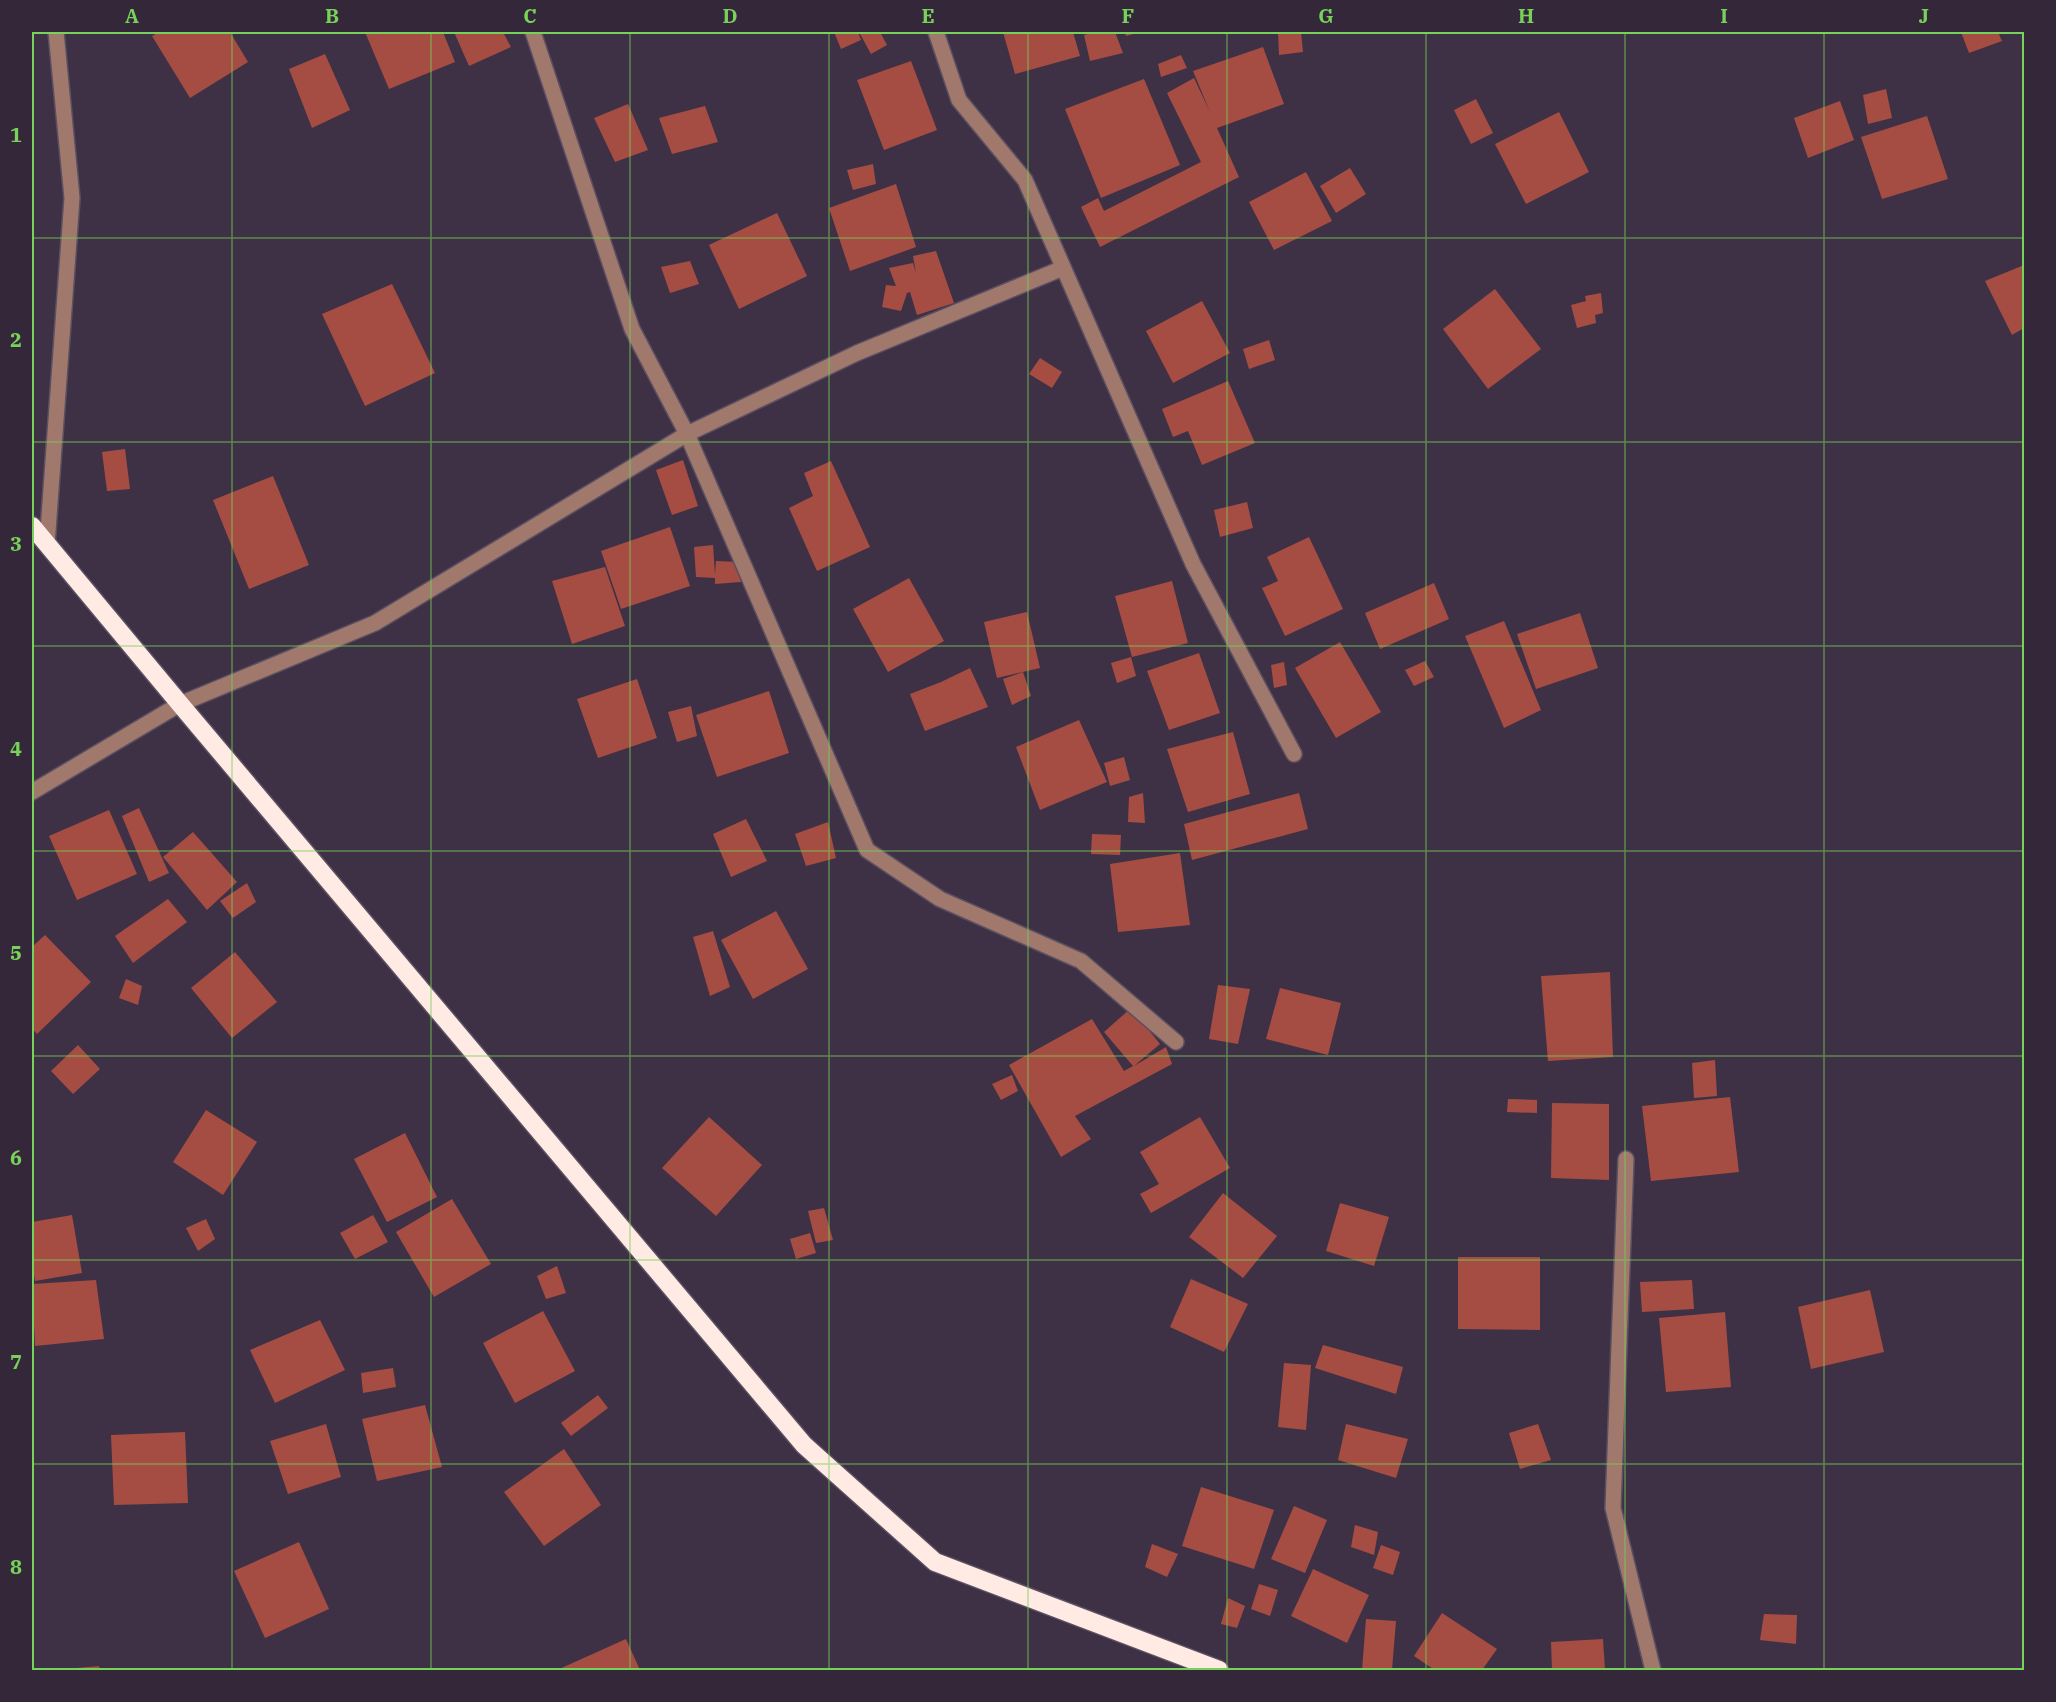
<svg xmlns="http://www.w3.org/2000/svg" width="2056" height="1702" font-family="'IBM Plex Serif',serif">
<style>
.building{fill:#a54d43}
.lines{fill:none;stroke-linecap:round;stroke-linejoin:round}
.minor-casing{stroke:#5b4f62;stroke-width:18}
.highway-casing{stroke:#5b4f62;stroke-width:21}
.minor{stroke:#a1796c;stroke-width:15}
.highway{stroke:#ffebe4;stroke-width:18}
.grid{fill:none;stroke:#77d259;stroke-width:1.5;stroke-opacity:0.55}
.neatline{fill:none;stroke:#77d259;stroke-width:2}
.grid-label{font-size:20px;text-anchor:middle;font-weight:bold;fill:#77d259}
</style>
<rect width="100%" height="100%" fill="#3e3145"/>
<g class="building">
<path d="M159,32H230L248,62L190,98L152,36Z"/>
<path d="M365,32H443L455,62L389,89Z"/>
<path d="M454,32H503L511,47L469,66Z"/>
<path d="M834,32H858L861,40L841,49Z"/>
<path d="M859,32H880L887,45L871,54Z"/>
<path d="M1003,32H1073L1080,56L1015,74Z"/>
<path d="M1096,32H1115L1123,53L1090,61L1084,35Z"/>
<path d="M1125,32H1141L1126,36Z"/>
<path d="M1278,32H1301L1303,52L1279,55Z"/>
<path d="M1961,32H1998L2002,41L1969,53Z"/>
<path d="M1263,47L1284,104L1217,128L1239,177L1100,247L1081,207L1098,198L1104,211L1201,162L1167,93L1194,78L1210,112L1193,71Z"/>
<path d="M325,54L350,110L312,128L289,69Z"/>
<path d="M1181,55L1187,68L1161,77L1158,64Z"/>
<path d="M911,61L937,130L884,150L857,80Z"/>
<path d="M1144,79L1180,165L1101,198L1065,109Z"/>
<path d="M1886,89L1892,118L1868,124L1863,95Z"/>
<path d="M1476,99L1493,133L1471,144L1454,110Z"/>
<path d="M1840,101L1854,140L1808,158L1794,118Z"/>
<path d="M628,104L648,150L615,162L594,118Z"/>
<path d="M705,106L718,142L672,154L659,118Z"/>
<path d="M1559,112L1589,172L1526,204L1495,144Z"/>
<path d="M1927,116L1948,179L1882,199L1861,137Z"/>
<path d="M873,164L876,184L853,190L847,170Z"/>
<path d="M1350,168L1366,194L1336,213L1320,186Z"/>
<path d="M1306,172L1332,221L1274,250L1249,202Z"/>
<path d="M896,184L916,247L850,271L829,208Z"/>
<path d="M777,213L807,276L739,309L709,245Z"/>
<path d="M936,251L954,303L917,315L910,292L907,293L901,311L882,307L886,285L896,286L889,268L913,263L916,273L913,256Z"/>
<path d="M690,261L699,284L670,293L661,267Z"/>
<path d="M2024,265V328L2012,335L1985,281Z"/>
<path d="M392,284L435,373L365,406L322,314Z"/>
<path d="M1495,289L1541,349L1488,389L1443,329Z"/>
<path d="M1601,293L1603,313L1595,315L1596,323L1577,328L1571,305L1586,301L1585,296Z"/>
<path d="M1202,301L1230,353L1173,383L1146,331Z"/>
<path d="M1269,340L1275,360L1249,369L1243,349Z"/>
<path d="M1040,358L1062,372L1052,388L1029,374Z"/>
<path d="M1228,381L1255,443L1202,465L1188,431L1173,437L1162,409Z"/>
<path d="M125,449L130,489L107,491L102,452Z"/>
<path d="M683,460L698,506L672,515L656,470Z"/>
<path d="M831,461L870,547L817,571L789,508L813,496L804,473Z"/>
<path d="M273,476L309,565L249,589L213,500Z"/>
<path d="M1247,502L1253,528L1220,537L1214,510Z"/>
<path d="M670,527L690,586L621,609L601,551Z"/>
<path d="M1309,537L1343,609L1285,636L1262,588L1278,581L1267,557Z"/>
<path d="M713,545L715,574L716,561L739,562L741,582L715,584V578L696,577L694,547Z"/>
<path d="M605,567L625,626L572,644L552,581Z"/>
<path d="M909,578L944,641L888,672L853,609Z"/>
<path d="M1172,581L1188,643L1132,657L1115,596Z"/>
<path d="M1434,583L1449,619L1380,649L1365,613Z"/>
<path d="M1027,612L1040,668L997,678L984,622Z"/>
<path d="M1580,613L1598,668L1536,689L1517,634Z"/>
<path d="M1504,621L1541,710L1504,728L1465,636Z"/>
<path d="M1340,642L1381,712L1336,738L1295,668Z"/>
<path d="M1199,653L1220,713L1169,730L1147,671Z"/>
<path d="M1131,657L1136,676L1117,683L1111,663Z"/>
<path d="M1425,661L1434,677L1414,686L1405,670Z"/>
<path d="M1284,662L1287,685L1274,688L1271,665Z"/>
<path d="M970,668L988,707L925,731L910,694L941,682Z"/>
<path d="M1023,672L1031,696L1012,705L1003,679Z"/>
<path d="M637,679L657,738L598,758L577,699Z"/>
<path d="M769,691L789,753L717,777L696,715Z"/>
<path d="M691,706L697,736L677,742L668,712Z"/>
<path d="M1079,720L1107,782L1040,810L1016,747Z"/>
<path d="M1233,732L1250,794L1188,812L1167,749Z"/>
<path d="M1124,757L1130,780L1110,786L1104,763Z"/>
<path d="M1143,793L1145,823L1128,822L1129,797Z"/>
<path d="M1299,793L1308,829L1192,860L1184,824Z"/>
<path d="M139,808L169,873L149,882L122,816Z"/>
<path d="M109,810L137,874L77,900L49,836Z"/>
<path d="M746,819L767,861L731,877L713,834Z"/>
<path d="M828,822L836,858L806,866L795,834Z"/>
<path d="M193,832L237,882L207,910L163,857Z"/>
<path d="M1092,834L1121,835L1120,855L1091,854Z"/>
<path d="M1180,853L1190,925L1118,932L1110,864Z"/>
<path d="M247,883L256,902L233,918L220,901Z"/>
<path d="M168,899L187,922L133,963L115,936Z"/>
<path d="M776,911L808,969L753,999L721,940Z"/>
<path d="M713,931L730,987L710,996L693,937Z"/>
<path d="M45,935L91,982L37,1034L32,1028V947Z"/>
<path d="M235,952L277,1002L232,1038L191,988Z"/>
<path d="M1610,972L1613,1057L1548,1061L1541,976Z"/>
<path d="M126,979L142,986L138,1005L119,998Z"/>
<path d="M1218,985L1250,989L1238,1044L1209,1039Z"/>
<path d="M1280,988L1341,1003L1328,1055L1266,1039Z"/>
<path d="M1131,1008L1160,1044L1134,1066L1166,1047L1172,1064L1075,1116L1091,1139L1061,1157L1009,1065L1092,1019L1124,1071L1133,1066L1104,1032Z"/>
<path d="M78,1045L100,1069L73,1094L51,1071Z"/>
<path d="M1715,1060L1717,1096L1694,1098L1692,1063Z"/>
<path d="M1012,1075L1018,1091L1001,1100L992,1084Z"/>
<path d="M1730,1097L1739,1172L1651,1181L1642,1106Z"/>
<path d="M1508,1099L1537,1100V1113L1507,1112Z"/>
<path d="M1552,1103L1609,1104V1180L1551,1178Z"/>
<path d="M206,1110L257,1142L223,1195L173,1162Z"/>
<path d="M709,1117L762,1165L716,1216L662,1168Z"/>
<path d="M1200,1117L1230,1168L1151,1213L1140,1194L1159,1184L1140,1152Z"/>
<path d="M405,1133L437,1197L387,1222L354,1159Z"/>
<path d="M1223,1193L1277,1236L1243,1278L1189,1237Z"/>
<path d="M452,1199L491,1264L434,1297L396,1232Z"/>
<path d="M1340,1203L1389,1217L1374,1266L1326,1251Z"/>
<path d="M824,1208L833,1240L816,1243L808,1211Z"/>
<path d="M72,1215L82,1273L35,1281L32,1262V1222Z"/>
<path d="M373,1215L388,1242L355,1259L340,1233Z"/>
<path d="M206,1219L215,1239L198,1251L186,1228Z"/>
<path d="M810,1233L816,1253L796,1259L790,1239Z"/>
<path d="M1458,1257H1540V1330L1458,1329Z"/>
<path d="M557,1266L566,1293L546,1299L537,1276Z"/>
<path d="M1191,1279L1248,1304L1224,1352L1170,1327Z"/>
<path d="M96,1280L104,1339L35,1346L32,1284Z"/>
<path d="M1692,1280L1694,1309L1642,1312L1640,1282Z"/>
<path d="M1870,1290L1884,1352L1811,1369L1798,1307Z"/>
<path d="M543,1311L575,1371L515,1403L483,1343Z"/>
<path d="M1725,1312L1731,1387L1666,1392L1659,1318Z"/>
<path d="M320,1320L345,1370L275,1403L250,1350Z"/>
<path d="M1323,1345L1403,1367L1396,1394L1315,1368Z"/>
<path d="M1284,1363L1311,1365L1306,1430L1278,1427Z"/>
<path d="M393,1368L396,1387L363,1393L361,1373Z"/>
<path d="M598,1395L608,1408L571,1436L561,1423Z"/>
<path d="M425,1405L442,1467L377,1481L362,1419Z"/>
<path d="M326,1424L341,1477L288,1494L270,1441Z"/>
<path d="M1346,1424L1408,1439L1396,1478L1338,1460Z"/>
<path d="M1538,1424L1551,1460L1520,1469L1509,1433Z"/>
<path d="M185,1432L188,1503L114,1505L111,1435Z"/>
<path d="M564,1449L601,1505L544,1546L504,1492Z"/>
<path d="M1201,1487L1274,1510L1254,1569L1182,1546Z"/>
<path d="M1294,1506L1327,1520L1305,1573L1271,1559Z"/>
<path d="M1355,1525L1378,1532L1374,1555L1351,1547Z"/>
<path d="M299,1542L329,1609L265,1638L234,1571Z"/>
<path d="M1152,1544L1178,1554L1167,1577L1145,1567Z"/>
<path d="M1381,1545L1400,1552L1393,1575L1373,1568Z"/>
<path d="M1313,1569L1369,1595L1347,1643L1291,1616Z"/>
<path d="M1259,1584L1278,1590L1270,1616L1251,1609Z"/>
<path d="M1228,1598L1245,1606L1237,1628L1221,1624Z"/>
<path d="M1442,1613L1497,1649L1482,1670H1432L1433,1669L1414,1656Z"/>
<path d="M1764,1614L1797,1615L1796,1644L1760,1640Z"/>
<path d="M1366,1619L1396,1621L1392,1670H1362Z"/>
<path d="M626,1639L640,1670H557Z"/>
<path d="M1603,1639L1605,1670H1552L1551,1642Z"/>
<path d="M99,1666L100,1670H65V1669Z"/>
</g>
<g class="lines">
<defs>
<g id="minor">
<path d="M533,32L632,329L687,434L867,850L940,899L1081,961L1176,1042"/>
<path d="M936,32L959,100L1025,180L1193,564L1294,754"/>
<path d="M47,545L72,198L56,32"/>
<path d="M32,792L180,704L375,623L687,434L857,353L1063,268"/>
<path d="M1626,1159L1613,1508L1653,1670"/>
</g>
<path id="highway" d="M32,526L180,704L804,1445L935,1562L1219,1670"/>
</defs>
<use href="#minor" class="minor-casing"/>
<use href="#highway" class="highway-casing"/>
<use href="#minor" class="minor"/>
<use href="#highway" class="highway"/>
</g>
<path class="grid" d="M232,32V1670M431,32V1670M630,32V1670M829,32V1670M1028,32V1670M1227,32V1670M1426,32V1670M1625,32V1670M1824,32V1670M32,238H2024M32,442H2024M32,646H2024M32,851H2024M32,1056H2024M32,1260H2024M32,1464H2024"/>
<rect width="2056" height="1702" fill="none" stroke="#34273a" stroke-width="66"/>
<rect x="33" y="33" width="1990" height="1636" class="neatline"/>
<g class="grid-label">
<text x="132" y="23">A</text>
<text x="332" y="23">B</text>
<text x="530" y="23">C</text>
<text x="730" y="23">D</text>
<text x="928" y="23">E</text>
<text x="1128" y="23">F</text>
<text x="1326" y="23">G</text>
<text x="1526" y="23">H</text>
<text x="1724" y="23">I</text>
<text x="1924" y="23">J</text>
<text x="16" y="142">1</text>
<text x="16" y="347">2</text>
<text x="16" y="551">3</text>
<text x="16" y="756">4</text>
<text x="16" y="960">5</text>
<text x="16" y="1165">6</text>
<text x="16" y="1369">7</text>
<text x="16" y="1574">8</text>
</g>
</svg>
